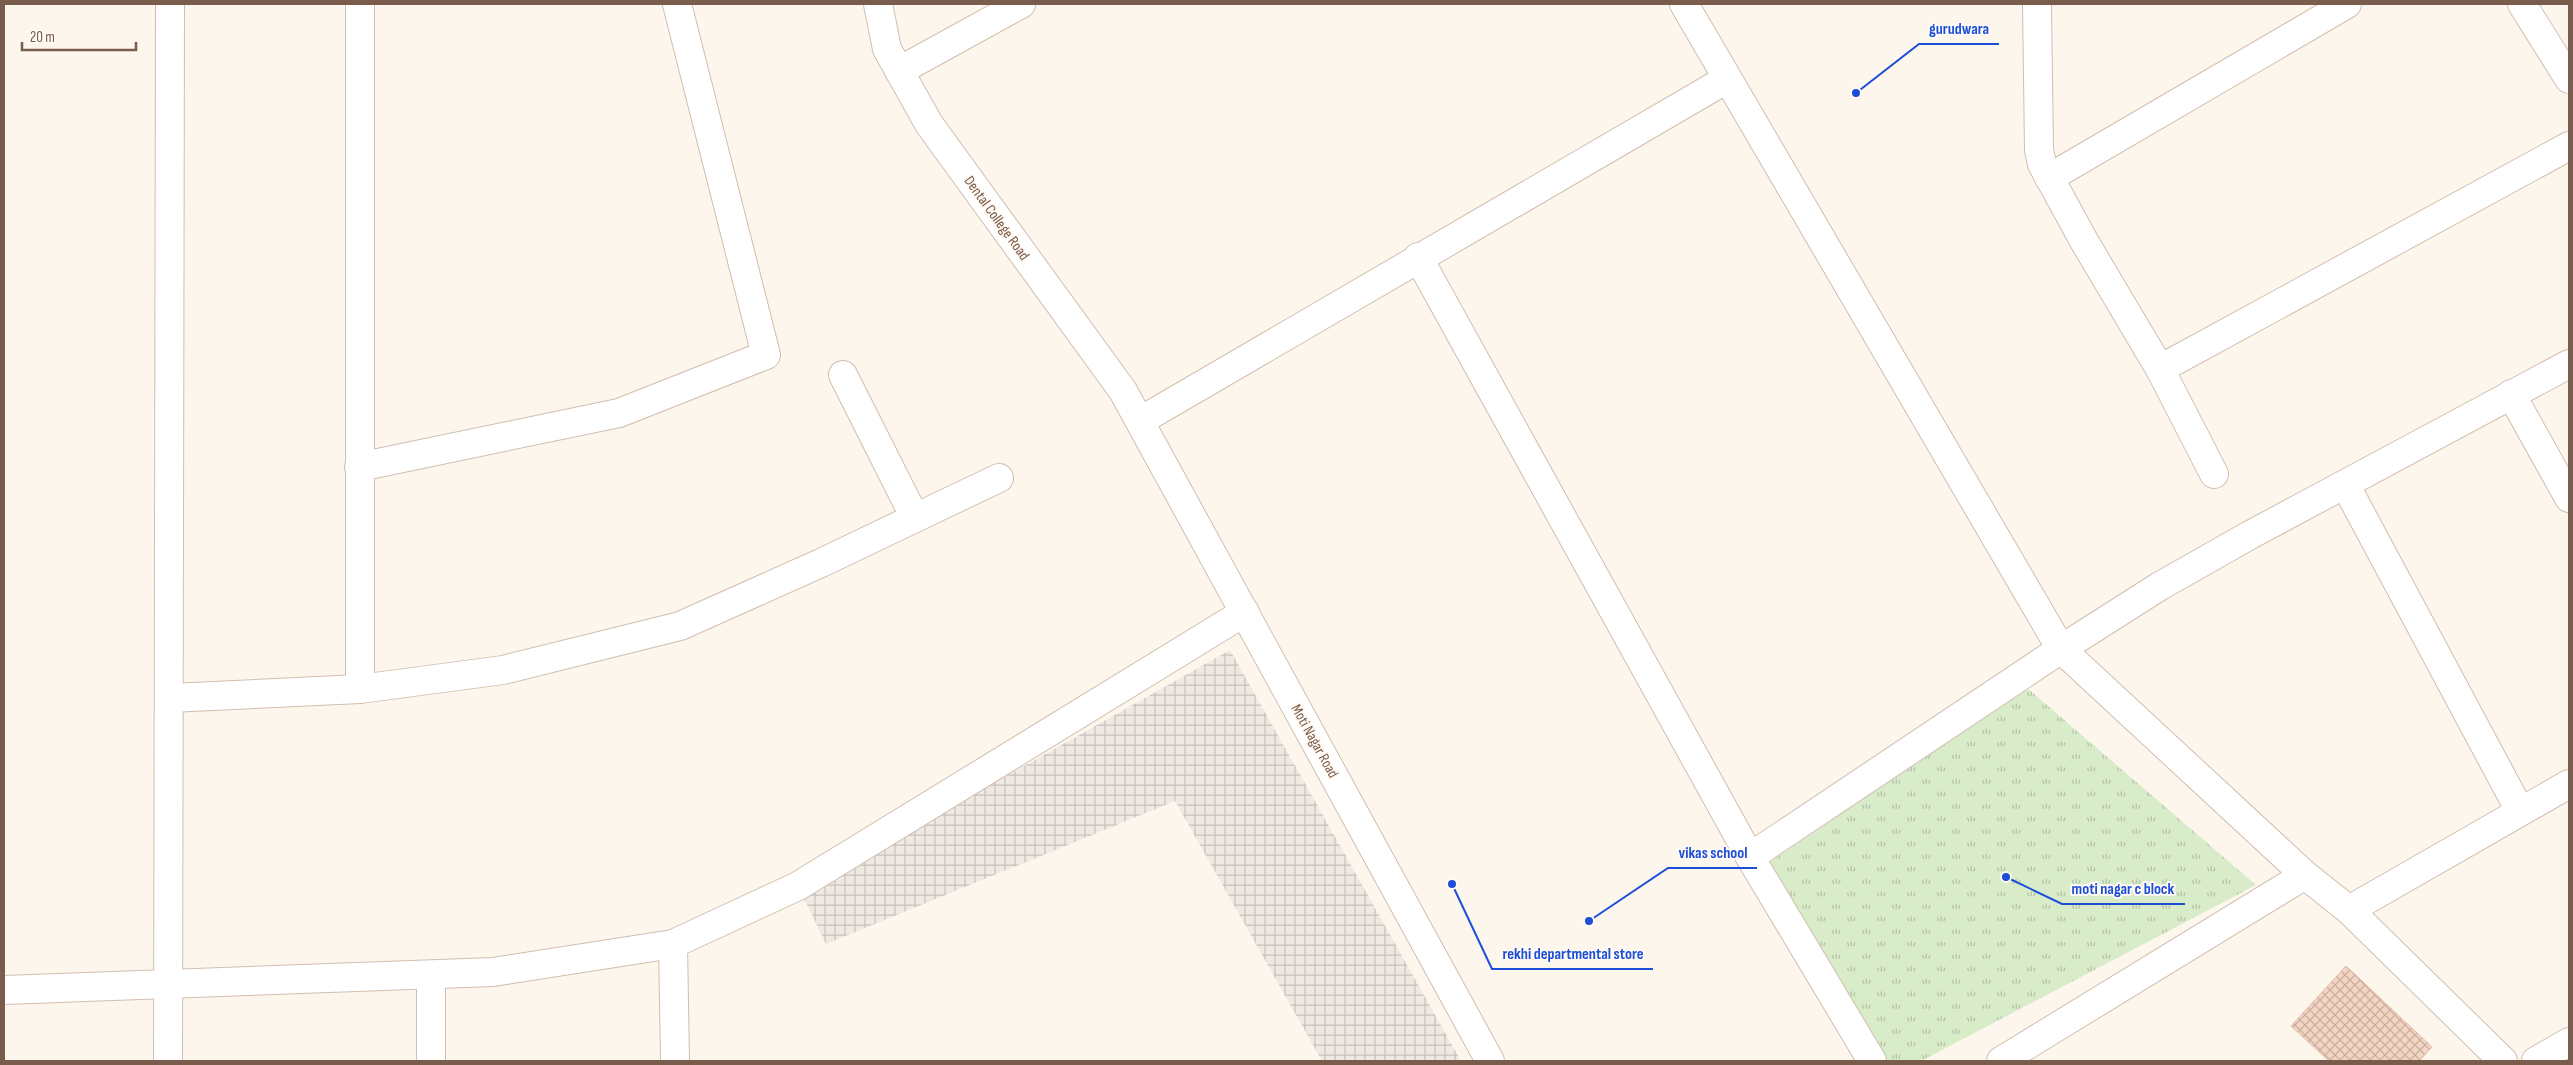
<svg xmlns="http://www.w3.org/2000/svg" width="2573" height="1065" font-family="'Sofia Sans Condensed',sans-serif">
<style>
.industrial{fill:url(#industrial-grid)}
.park{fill:url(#park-tufts)}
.building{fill:url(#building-cross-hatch);stroke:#e6bba3}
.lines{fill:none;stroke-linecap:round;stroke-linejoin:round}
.minor-casing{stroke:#d1beb0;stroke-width:30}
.minor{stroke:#fff;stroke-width:28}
.labels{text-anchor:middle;stroke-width:4;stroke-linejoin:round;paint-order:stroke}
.street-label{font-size:15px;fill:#7a5c4d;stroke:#fffaf3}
.leader{fill:none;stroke:#1d4ed8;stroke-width:2}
.callout-dot{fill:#1d4ed8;stroke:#fffaf3;stroke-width:2}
.callout-label{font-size:16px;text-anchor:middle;font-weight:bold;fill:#1d4ed8;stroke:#fffaf3;stroke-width:4;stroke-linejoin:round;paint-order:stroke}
</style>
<defs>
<pattern id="industrial-grid" width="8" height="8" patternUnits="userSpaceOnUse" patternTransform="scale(1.25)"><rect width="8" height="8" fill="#efe9e4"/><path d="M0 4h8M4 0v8" fill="none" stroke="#c7c0bb"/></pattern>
<pattern id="park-tufts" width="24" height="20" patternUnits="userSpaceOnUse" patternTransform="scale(1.25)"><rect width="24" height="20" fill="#d8ecc9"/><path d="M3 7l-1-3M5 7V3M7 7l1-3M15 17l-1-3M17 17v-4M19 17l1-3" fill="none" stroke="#b4c2a5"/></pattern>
<pattern id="building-cross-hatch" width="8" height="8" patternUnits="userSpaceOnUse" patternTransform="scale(1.25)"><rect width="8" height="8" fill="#f3d5c3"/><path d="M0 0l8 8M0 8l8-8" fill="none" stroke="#cab0a1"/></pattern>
</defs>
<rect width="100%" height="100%" fill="#fdf6ec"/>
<path class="industrial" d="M1230,650L1461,1061H1322L1175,801L826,944L801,892Z"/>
<path class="park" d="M2027,688L2256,885L1921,1061H1875L1760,869Z"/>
<path class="building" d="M2346,966L2432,1047L2419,1061H2329L2291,1026Z"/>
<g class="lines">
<defs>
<g id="minor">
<path d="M878,4L887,49L929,124L1123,391L1490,1061"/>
<path d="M1684,4L2061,649L2305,875L2349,910L2503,1061"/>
<path d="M2037,4L2039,150L2042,164L2084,241L2160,369L2214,474"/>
<path d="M2522,4L2569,79"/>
<path d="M899,71L1021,4"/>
<path d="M2049,178L2347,4"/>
<path d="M1418,257L1750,857L1872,1061"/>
<path d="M2160,369L2569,146"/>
<path d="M2511,394L2569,498"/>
<path d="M1140,421L1727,79"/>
<path d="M359,467L619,413L766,355L677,4"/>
<path d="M2346,486L2520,811"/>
<path d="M915,518L999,478"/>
<path d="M360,689V4"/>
<path d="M170,698L360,689L503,670L680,626L821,563L915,518L843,375"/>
<path d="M1750,857L2061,649L2160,586L2250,535L2569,364"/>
<path d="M2349,910L2569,784"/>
<path d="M673,944L675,1061"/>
<path d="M4,990L493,972L673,944L798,886L1245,612"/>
<path d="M168,1061L170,4"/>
<path d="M431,1061V976"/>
<path d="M2001,1061L2305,875"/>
<path d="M2536,1061L2569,1042"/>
</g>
</defs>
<use href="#minor" class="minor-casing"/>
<use href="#minor" class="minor"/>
</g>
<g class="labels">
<g class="street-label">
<text transform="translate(997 218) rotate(54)" y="5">Dental College Road</text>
<text transform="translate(1315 741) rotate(61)" y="5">Moti Nagar Road</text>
</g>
</g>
<path class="leader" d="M1856 93L1919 44H1999M1589 921L1668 868H1757M2006 877L2062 904H2185M1452 884L1492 969H1653"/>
<g class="callout-dot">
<circle cx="1856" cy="93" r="5"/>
<circle cx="1589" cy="921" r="5"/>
<circle cx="2006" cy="877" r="5"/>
<circle cx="1452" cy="884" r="5"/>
</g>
<g class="callout-label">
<text x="1959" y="34">gurudwara</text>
<text x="1713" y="858">vikas school</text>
<text x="2123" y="894">moti nagar c block</text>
<text x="1573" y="959">rekhi departmental store</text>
</g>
<rect width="2573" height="1065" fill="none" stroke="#7a5c4d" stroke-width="10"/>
<path d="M22 42v8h114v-8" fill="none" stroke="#7a5c4d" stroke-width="2.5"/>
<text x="30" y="42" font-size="15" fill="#7a5c4d" stroke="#fffaf3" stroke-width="4" paint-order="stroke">20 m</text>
</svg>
